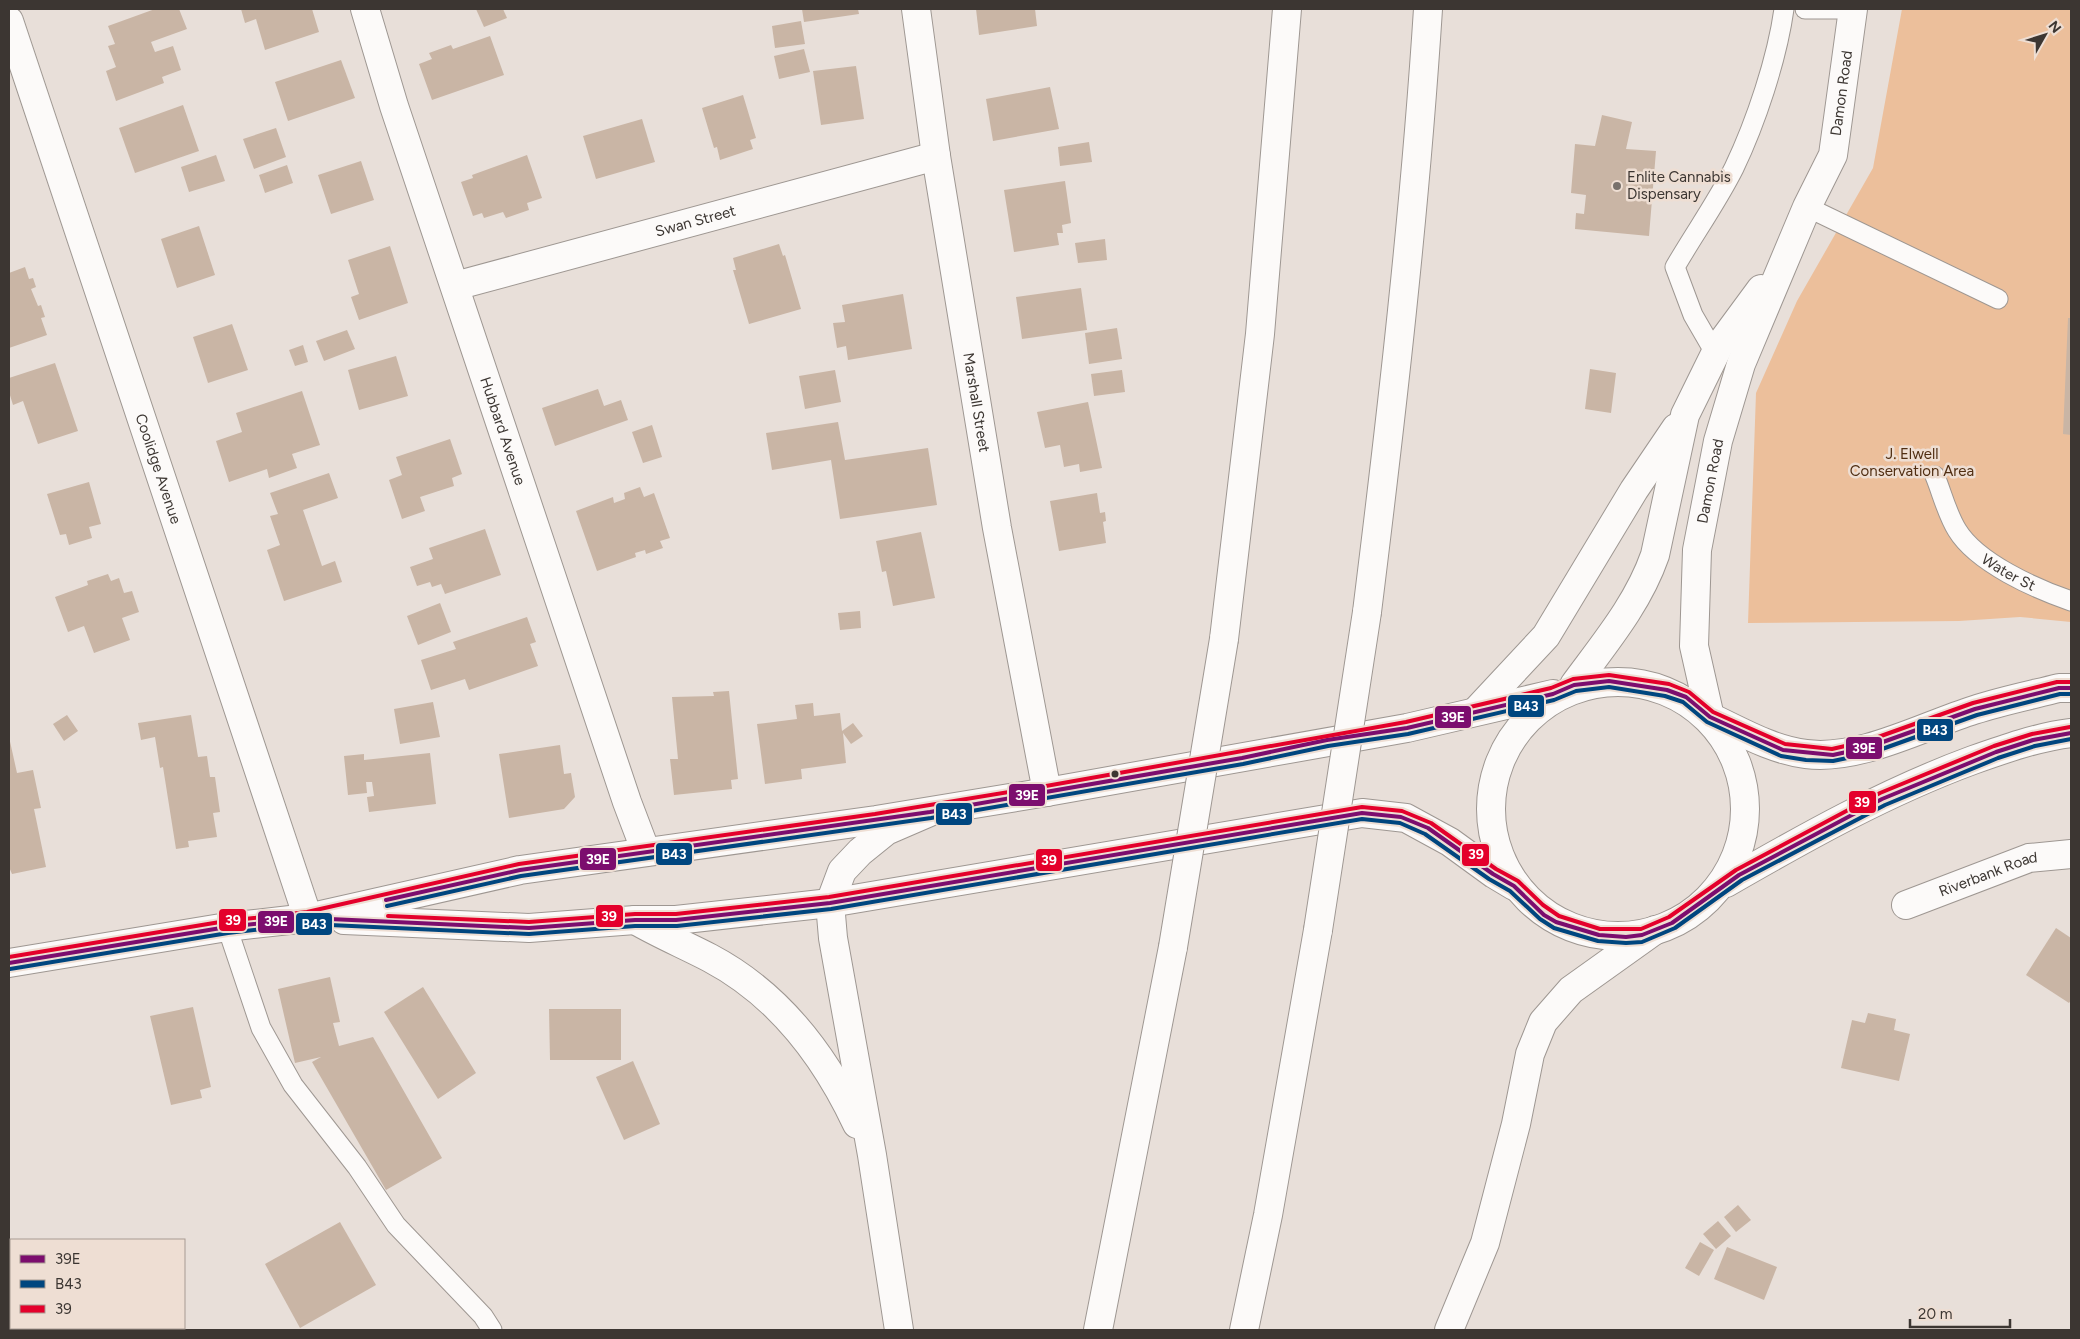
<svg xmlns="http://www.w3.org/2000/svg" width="2080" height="1339" font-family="Figtree,sans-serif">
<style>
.green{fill:#ecbf9b}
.building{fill:#c9b5a5}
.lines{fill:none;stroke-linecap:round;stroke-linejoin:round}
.service-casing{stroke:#9e9792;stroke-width:21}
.minor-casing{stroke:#9e9792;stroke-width:30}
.primary-casing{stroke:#9e9792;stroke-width:30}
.trunk-casing{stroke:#9e9792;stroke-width:30}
.motorway-casing{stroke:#9e9792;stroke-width:30}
.service{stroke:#fcfaf9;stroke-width:19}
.minor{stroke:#fcfaf9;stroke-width:28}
.primary{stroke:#fcfaf9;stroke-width:28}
.trunk{stroke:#fcfaf9;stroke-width:28}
.motorway{stroke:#fcfaf9;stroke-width:28}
.motorway-bridge-casing{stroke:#9e9792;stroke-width:30;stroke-linecap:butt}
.motorway-bridge{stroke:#fcfaf9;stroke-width:28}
.bus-1-casing{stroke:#eeded3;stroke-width:8}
.bus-2-casing{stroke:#eeded3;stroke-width:8}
.bus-3-casing{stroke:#eeded3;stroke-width:8}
.bus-1{stroke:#7c0d6e;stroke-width:4}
.bus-2{stroke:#00467f;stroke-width:4}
.bus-3{stroke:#e4002b;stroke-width:4}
.poi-dot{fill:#78716c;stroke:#eeded3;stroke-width:2}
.bus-dot{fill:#3c3632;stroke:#eeded3;stroke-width:2}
.labels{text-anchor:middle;stroke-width:5;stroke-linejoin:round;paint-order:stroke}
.street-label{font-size:15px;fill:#3c3632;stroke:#eeded3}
.poi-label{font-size:15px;fill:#3c3632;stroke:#eeded3;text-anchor:start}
.park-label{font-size:15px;fill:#502e12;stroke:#eeded3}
.line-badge{stroke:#eeded3;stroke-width:2}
.badge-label{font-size:14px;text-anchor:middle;font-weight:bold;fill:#fff}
</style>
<rect width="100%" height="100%" fill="#e8dfd9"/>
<path class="green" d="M1902,9H2071V622L2020,617L1959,621L1748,623L1756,393L1797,301L1873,168Z"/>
<g class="building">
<path d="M155,9H179L187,29L151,42L155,52L173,46L181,70L162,77L164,83L116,101L106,71L116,67L108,46L115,44L108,26Z"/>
<path d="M241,9H312L319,32L265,50L256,19L245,23Z"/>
<path d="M476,9H503L507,18L484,27Z"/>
<path d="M802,9H858L859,14L804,22Z"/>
<path d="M976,9H1035L1037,26L979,35Z"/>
<path d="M801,21L805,44L775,48L772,26Z"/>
<path d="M490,36L504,75L432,100L419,64L432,59L429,53L451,45L453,49Z"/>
<path d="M804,49L810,72L779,79L774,56Z"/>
<path d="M341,60L355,98L288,121L275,82Z"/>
<path d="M856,66L864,119L821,125L813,71Z"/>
<path d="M1050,87L1059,129L993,141L986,99Z"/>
<path d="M743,95L756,138L750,140L753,149L720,160L717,147L714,148L702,108Z"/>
<path d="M183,105L199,151L135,173L119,128Z"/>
<path d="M1602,115L1632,122L1626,149L1656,151L1649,236L1575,229L1576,213L1584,214L1586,195L1571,193L1575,144L1595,146Z"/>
<path d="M642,119L655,162L596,179L583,136Z"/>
<path d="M276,128L286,157L254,169L243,139Z"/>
<path d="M1089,142L1092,162L1060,166L1058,147Z"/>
<path d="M216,155L225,181L189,192L181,167Z"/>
<path d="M527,155L542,198L527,203L529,210L506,218L503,212L484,218L482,213L473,216L461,182L473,178L472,175Z"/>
<path d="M361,161L374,200L331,214L318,175Z"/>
<path d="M287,165L293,183L265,193L259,175Z"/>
<path d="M1065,181L1071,223L1062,225L1063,233H1057L1059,245L1014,252L1004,190Z"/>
<path d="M199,226L215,275L177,288L161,239Z"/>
<path d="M1105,239L1107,260L1078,263L1075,243Z"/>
<path d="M779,244L783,256L785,255L801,309L749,324L733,270H736L733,258Z"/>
<path d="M390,246L408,303L359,320L351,297L359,294L348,260Z"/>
<path d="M25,267L29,279L33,278L36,287L31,289L38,306L41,305L45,317L41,318L47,335L9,348V273Z"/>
<path d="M1081,288L1087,330L1022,339L1016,297Z"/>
<path d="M903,294L912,349L848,360L846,346L837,348L833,323L845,322L842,305Z"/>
<path d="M2068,318H2071V435L2063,434Z"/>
<path d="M232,324L248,370L208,383L193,337Z"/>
<path d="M1117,328L1122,359L1089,364L1085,333Z"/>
<path d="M347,330L355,349L324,361L316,341Z"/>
<path d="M303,345L308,362L295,366L289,350Z"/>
<path d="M396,356L408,396L359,410L348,370Z"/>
<path d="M55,363L78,431L38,444L23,401L13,405L9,392V378Z"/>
<path d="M1590,369L1616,373L1611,413L1585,409Z"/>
<path d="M835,370L841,402L805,409L799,376Z"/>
<path d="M1122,370L1125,392L1094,396L1091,374Z"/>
<path d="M598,389L604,406L621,400L628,420L555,446L542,408Z"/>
<path d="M302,391L320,445L292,454L297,468L269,478L267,469L229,482L216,441L242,432L236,413Z"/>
<path d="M1088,402L1102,468L1080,472L1079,464L1064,467L1060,445L1045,448L1037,412Z"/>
<path d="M838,422L845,460L928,448L937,505L840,519L831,460L772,470L766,433Z"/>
<path d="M652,425L662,457L643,463L632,432Z"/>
<path d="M450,439L462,474L452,478L454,486L420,497L425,511L402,519L389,480L402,475L396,457Z"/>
<path d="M329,473L338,498L303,510L322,566L335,561L342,582L284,601L267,550L280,545L270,516L278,514L270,493Z"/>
<path d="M89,482L101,524L89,527L92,538L69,545L66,534L60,535L47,494Z"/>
<path d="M640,487L644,497L654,493L670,538L660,541L663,548L646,554L645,550L635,553L636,557L597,571L576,511L613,497L614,503L625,499L624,493Z"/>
<path d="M1097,493L1100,513L1105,512L1106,521L1103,522L1106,543L1059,551L1050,501Z"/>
<path d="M485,529L501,575L445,594L441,584L432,587L430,582L417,586L410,567L433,559L429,548Z"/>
<path d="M921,532L935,598L893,606L886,571L882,572L876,541Z"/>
<path d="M108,574L111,581L119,578L124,593L132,591L139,612L122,618L130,640L94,653L84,626L68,632L55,597L88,585L87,581Z"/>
<path d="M440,603L451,632L418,645L407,616Z"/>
<path d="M860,611L861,628L840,630L838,613Z"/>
<path d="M527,617L536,642L530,644L538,666L469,690L465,679L431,690L421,660L456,649L453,642Z"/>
<path d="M729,691L738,779L731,780L732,789L674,795L670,759H678L672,697L714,696L713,692Z"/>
<path d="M433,702L440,737L400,744L394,709Z"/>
<path d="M813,703L814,716L840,713L842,731L853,723L863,736L851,744L843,733L846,763L801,769L802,779L765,784L757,724L797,719L795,705Z"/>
<path d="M67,715L78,731L64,741L53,724Z"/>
<path d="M191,715L198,757L207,756L210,777H215L220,812L213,813L217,837L188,841L189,847L176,849L163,767L160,768L155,737L141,740L138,723Z"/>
<path d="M9,737L17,773L33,770L41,808L34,809L46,867L12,874L9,867Z"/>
<path d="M560,745L564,774L571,773L575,797L564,809L509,818L499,754Z"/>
<path d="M430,753L436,804L369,812L367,797L374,796L372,782H366L367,793L348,795L344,756L364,754V760Z"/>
<path d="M2056,928L2071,938V1000L2069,1003L2026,975Z"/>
<path d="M330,977L340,1022L333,1023L339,1046L373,1037L442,1158L386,1190L312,1062L321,1057L295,1063L278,989Z"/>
<path d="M423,987L476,1073L438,1099L384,1012Z"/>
<path d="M193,1007L211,1087L200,1090L202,1098L171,1105L150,1016Z"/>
<path d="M549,1009H621V1060H550Z"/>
<path d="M1868,1013L1896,1019L1894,1030L1910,1034L1899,1081L1841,1068L1852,1020L1865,1023Z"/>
<path d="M633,1061L660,1124L624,1140L596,1077Z"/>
<path d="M1738,1205L1751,1220L1736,1232L1724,1217Z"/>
<path d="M1718,1221L1731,1236L1716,1249L1703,1234Z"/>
<path d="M340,1222L376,1285L300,1328L265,1264Z"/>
<path d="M1700,1242L1714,1250L1699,1276L1685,1268Z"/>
<path d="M1727,1247L1777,1267L1764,1300L1714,1279Z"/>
</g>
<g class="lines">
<defs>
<g id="service">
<path d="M1805,9H1848"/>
<path d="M1807,207L1998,299"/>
<path d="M1715,353L1693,315L1675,267C1694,234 1717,202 1734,168C1756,122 1777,59 1784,9"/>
<path id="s1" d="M1935,476C1942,493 1947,514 1957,530C1977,563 2036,589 2071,601"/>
<path d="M227,927L261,1028L293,1085L357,1167L396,1225L483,1316L492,1330"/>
</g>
<g id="minor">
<path id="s2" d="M365,9L394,106L627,802L646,852"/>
<path id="s3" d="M916,9L936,156L997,528L1047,792"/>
<path id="s4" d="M9,21L308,918"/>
<path id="s5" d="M455,286L936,156"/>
<path id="s6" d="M1906,905L2029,858L2071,854"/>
</g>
<g id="primary">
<path d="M1574,685C1604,644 1638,604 1655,555L1685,415L1719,346L1761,289"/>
<path d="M1477,710L1546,636L1634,490L1676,428"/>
<path id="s7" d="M1710,717L1694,646L1697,550L1718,441L1741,364L1807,207L1833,155L1853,9"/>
</g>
<g id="trunk">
<circle cx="1618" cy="809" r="127"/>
<path d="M1710,717C1740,731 1772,750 1806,754C1860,761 1923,726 1974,710C2001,701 2031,695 2059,688H2071"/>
<path d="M1726,883C1806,837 1886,792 1973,760C2004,749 2038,737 2071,733"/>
<path d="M344,920L529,928L635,920H676L830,903L1362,813L1406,818L1450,842L1494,874L1514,886"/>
<path d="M9,963L227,927L308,918L520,870L876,820L1047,792L1407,728L1553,694"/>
</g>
<g id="motorway">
<path d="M1367,612C1392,411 1415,211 1428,9"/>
<path d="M1224,639L1260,334L1287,9"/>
<path d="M635,920C659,934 685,945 710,958C778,994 825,1056 857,1124"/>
<path d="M899,1330L872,1155L833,938L830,903L842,871L860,852L886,831L930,812"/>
<path d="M1098,1330L1173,947"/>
<path d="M1244,1330L1268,1215L1318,930"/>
<path d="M1449,1330L1485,1243L1516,1124L1530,1054L1543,1022L1571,990L1655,930"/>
</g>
</defs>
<use href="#service" class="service-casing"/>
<use href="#minor" class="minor-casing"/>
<use href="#primary" class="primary-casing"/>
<use href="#trunk" class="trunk-casing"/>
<use href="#motorway" class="motorway-casing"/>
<use href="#service" class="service"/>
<use href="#minor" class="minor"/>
<use href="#primary" class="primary"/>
<use href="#trunk" class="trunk"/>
<use href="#motorway" class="motorway"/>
<defs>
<g id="motorway-bridge">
<path d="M1318,930L1367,612"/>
<path d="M1173,947L1224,639"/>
</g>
</defs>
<use href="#motorway-bridge" class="motorway-bridge-casing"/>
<use href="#motorway-bridge" class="motorway-bridge"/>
<defs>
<g id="bus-1">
<path d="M386,900L520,870L930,812L1242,758L1327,740L1407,728L1553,694L1574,685L1609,681L1667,690L1686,697L1710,717L1783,750L1833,755L1869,747L1975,709L2059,688H2071"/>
<path d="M9,963L227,927L308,918L529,928L635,920H676L830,903L1362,813L1401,817L1428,828L1493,874L1514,886L1544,915L1556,922L1599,935L1626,937L1642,935L1672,923L1739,875L1882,799L1996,752L2033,740L2071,733"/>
</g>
<g id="bus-2">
<path d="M387,906L521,876L931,818L1243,764L1328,746L1408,734L1554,700L1576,691L1609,687L1665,696L1683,702L1707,722L1781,756L1806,760L1833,761L1871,753L1977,715L2060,694H2071"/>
<path d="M10,969L228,933L308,924L529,934L635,926H677L831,909L1362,819L1400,823L1425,834L1489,879L1510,891L1540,919L1554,928L1598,941L1626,943L1642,942L1675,928L1742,880L1885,805L1998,758L2035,746L2071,739"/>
</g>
<g id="bus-3">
<path d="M388,916L529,922L635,914H676L829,897L1362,807L1402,811L1431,823L1496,869L1518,881L1543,905L1559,916L1600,929H1641L1669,917L1736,870L1880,793L1994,746L2032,734L2070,727"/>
<path d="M9,957L226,921L307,912L519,864L875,814L1046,786L1406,722L1551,688L1573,679L1609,675L1669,684L1689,692L1713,712L1785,744L1832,749L1867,741L1973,703L2057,682H2071"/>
</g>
</defs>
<use href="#bus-1" class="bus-1-casing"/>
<use href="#bus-2" class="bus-2-casing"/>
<use href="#bus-3" class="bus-3-casing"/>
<use href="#bus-1" class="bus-1"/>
<use href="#bus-2" class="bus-2"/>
<use href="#bus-3" class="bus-3"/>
</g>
<circle class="poi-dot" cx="1617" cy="186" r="5"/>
<circle class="bus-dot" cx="1115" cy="774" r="4.5"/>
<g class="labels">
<g class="street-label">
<text dy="5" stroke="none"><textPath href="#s7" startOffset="651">Damon Road</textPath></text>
<text dy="5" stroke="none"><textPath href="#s5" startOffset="249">Swan Street</textPath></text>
<text dy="5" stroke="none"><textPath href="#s3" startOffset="398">Marshall Street</textPath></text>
<text dy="5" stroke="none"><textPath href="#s2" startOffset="444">Hubbard Avenue</textPath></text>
<text dy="5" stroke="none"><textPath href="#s4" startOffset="472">Coolidge Avenue</textPath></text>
<text dy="5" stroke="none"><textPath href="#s7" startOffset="239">Damon Road</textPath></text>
<text dy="5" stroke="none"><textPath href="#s1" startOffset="126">Water St</textPath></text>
<text dy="5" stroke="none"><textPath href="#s6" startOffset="88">Riverbank Road</textPath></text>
</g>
<g class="poi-label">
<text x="1627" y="182">Enlite Cannabis<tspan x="1627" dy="17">Dispensary</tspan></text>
</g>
<g class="park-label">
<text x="1912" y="459">J. Elwell<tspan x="1912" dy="17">Conservation Area</tspan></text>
</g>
</g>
<g class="line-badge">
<rect x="1507" y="694" width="38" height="24" rx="5" fill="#00467f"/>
<rect x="1434" y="705" width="38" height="24" rx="5" fill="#7c0d6e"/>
<rect x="1916" y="718" width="38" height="24" rx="5" fill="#00467f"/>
<rect x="1845" y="736" width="38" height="24" rx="5" fill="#7c0d6e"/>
<rect x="1008" y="783" width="38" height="24" rx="5" fill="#7c0d6e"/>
<rect x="1848" y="790" width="29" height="24" rx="5" fill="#e4002b"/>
<rect x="935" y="802" width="38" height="24" rx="5" fill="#00467f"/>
<rect x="655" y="842" width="38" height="24" rx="5" fill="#00467f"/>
<rect x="1461" y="843" width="29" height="24" rx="5" fill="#e4002b"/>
<rect x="579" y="847" width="38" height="24" rx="5" fill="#7c0d6e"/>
<rect x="1035" y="848" width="28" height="24" rx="5" fill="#e4002b"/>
<rect x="595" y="904" width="29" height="24" rx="5" fill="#e4002b"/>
<rect x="218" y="908" width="29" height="24" rx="5" fill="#e4002b"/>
<rect x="257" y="910" width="38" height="24" rx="5" fill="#7c0d6e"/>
<rect x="295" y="912" width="38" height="24" rx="5" fill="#00467f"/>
</g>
<g class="badge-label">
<text x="1526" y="711">B43</text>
<text x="1453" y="722">39E</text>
<text x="1935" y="735">B43</text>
<text x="1864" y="753">39E</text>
<text x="1027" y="800">39E</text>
<text x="1862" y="807">39</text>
<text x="954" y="819">B43</text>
<text x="674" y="859">B43</text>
<text x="1476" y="859">39</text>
<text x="598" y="864">39E</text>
<text x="1049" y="865">39</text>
<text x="609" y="921">39</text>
<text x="233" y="925">39</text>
<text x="276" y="926">39E</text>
<text x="314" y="929">B43</text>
</g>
<rect width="2080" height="1339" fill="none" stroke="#3c3632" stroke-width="20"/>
<rect x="10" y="1239" width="175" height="90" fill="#eeded3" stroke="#a79b93"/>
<rect x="20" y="1255" width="25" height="8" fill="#7c0d6e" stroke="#a79b93"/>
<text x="55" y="1264" font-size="15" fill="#3c3632">39E</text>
<rect x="20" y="1280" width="25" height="8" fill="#00467f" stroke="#a79b93"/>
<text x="55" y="1289" font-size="15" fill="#3c3632">B43</text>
<rect x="20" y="1305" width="25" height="8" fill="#e4002b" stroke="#a79b93"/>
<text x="55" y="1314" font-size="15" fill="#3c3632">39</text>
<g transform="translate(2045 35) rotate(51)" stroke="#eeded3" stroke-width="4" paint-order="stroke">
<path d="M0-4L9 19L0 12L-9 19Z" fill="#3c3632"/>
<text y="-8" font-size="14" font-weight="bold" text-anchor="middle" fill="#3c3632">N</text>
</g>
<path d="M1910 1319v8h100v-8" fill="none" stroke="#3c3632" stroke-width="2.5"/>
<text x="1918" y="1319" font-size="15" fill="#3c3632" stroke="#eeded3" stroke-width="4" paint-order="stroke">20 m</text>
</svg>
